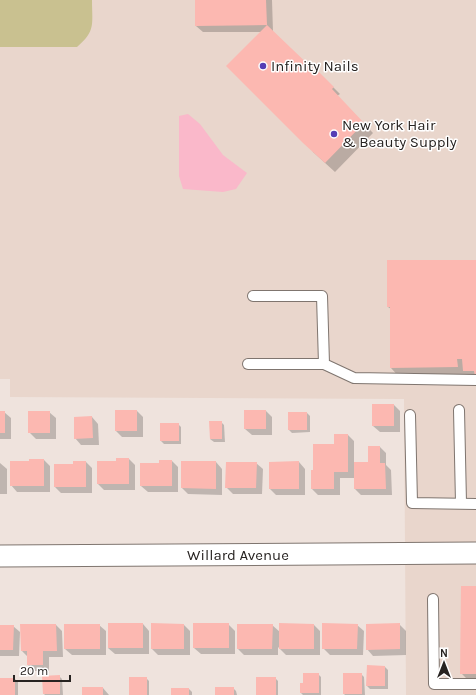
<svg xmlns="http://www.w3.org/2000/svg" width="476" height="695" font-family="Karla,sans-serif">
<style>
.built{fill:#e9d6cc}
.green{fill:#c9c190}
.water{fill:#fab8ca}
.shadow{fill:#0003}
.building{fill:#fcb8b1}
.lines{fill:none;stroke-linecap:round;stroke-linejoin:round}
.service-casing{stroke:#7f756f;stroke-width:12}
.minor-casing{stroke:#7f756f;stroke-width:23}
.service{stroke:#fff;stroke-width:10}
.minor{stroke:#fff;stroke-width:21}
.poi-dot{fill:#553db5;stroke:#fff;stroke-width:1.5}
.labels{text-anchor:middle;stroke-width:3;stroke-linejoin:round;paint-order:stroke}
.poi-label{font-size:15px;fill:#272321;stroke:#fff;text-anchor:start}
.street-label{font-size:15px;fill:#272321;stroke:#fff}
</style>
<rect width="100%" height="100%" fill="#efe3dd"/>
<path class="built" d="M0,0H476V695H406L404,399L10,397V379H0Z"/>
<path class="green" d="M0,0H92C92,24 96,31 77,47H0Z"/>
<path class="water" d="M188,114L200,124L223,155L247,173L236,189L223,192L183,189L179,176V116Z"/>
<g class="shadow">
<path d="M196,0H272L273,32L315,73L317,71L340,94L337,96L373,133L335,172L313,152L262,32H203L196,26Z"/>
<path d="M476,261V382L402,380L391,368V309L388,307Z"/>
<path d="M394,405L400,411V432H380L373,426Z"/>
<path d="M137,411L143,417V437H122L116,431Z"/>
<path d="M266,411L272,417V435H252L245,429Z"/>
<path d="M0,412H4L11,418V439H0Z"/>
<path d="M49,412L56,418V439H36L29,432Z"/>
<path d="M307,413L310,416V432L292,433L289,430Z"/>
<path d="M92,417L98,424L99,445H81L75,438Z"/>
<path d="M210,422H221L224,425L225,442H214L210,439Z"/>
<path d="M178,424L181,427V444H164L161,441Z"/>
<path d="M348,435L354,441V463H369L380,447L386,453V465L391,470L392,495H361L355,489V478H340V495H318L312,489L314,471L335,445Z"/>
<path d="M129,459L135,465V490H104L98,484L117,462Z"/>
<path d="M30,460H44L50,466V492H17L11,485L30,462Z"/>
<path d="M172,461L178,467V492H148L141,486Z"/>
<path d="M86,462L92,468V493H61L55,487V465H74Z"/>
<path d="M216,462L222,469V495L188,494L182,488Z"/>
<path d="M299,462L305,469V495H276L270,489Z"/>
<path d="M0,463L7,469V494H0Z"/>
<path d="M256,463L263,469L262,494H233L226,487Z"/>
<path d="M476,587V685H473L461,673Z"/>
<path d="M143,624L149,631V654H115L108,648Z"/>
<path d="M228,624L235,631V654H201L194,648Z"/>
<path d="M399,624L406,631V655L373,656L367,649Z"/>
<path d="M21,625H56L62,631L63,657H49V671H34L28,665V657L22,651Z"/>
<path d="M99,625L106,631V655H72L65,649Z"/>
<path d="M184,625L190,631V655H158L152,649Z"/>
<path d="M272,625L280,632L314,625L320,631V655H286L278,647V655H244L238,649Z"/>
<path d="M357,625L364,631L363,655H330L323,648Z"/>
<path d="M0,626H13L20,632L19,656H0Z"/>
<path d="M385,667L388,670V689H370L367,686Z"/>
<path d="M318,674L321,677V695H303L301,693V684Z"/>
<path d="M361,674L364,677L365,695H345L344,694Z"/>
<path d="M59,676L62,679L63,695H45L44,694Z"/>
<path d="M146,678L149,681V695H131Z"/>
<path d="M275,678L278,681V695H257Z"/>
<path d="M15,679L18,682V695H1Z"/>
<path d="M103,688L109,695H83Z"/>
<path d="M233,688L236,691L237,695H216Z"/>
<path d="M172,689H189L192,692V695H172Z"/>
</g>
<g class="building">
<path d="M195,0H266L267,25L195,26Z"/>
<path d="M267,25L315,71L317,70L334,87L332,89L364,123L325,163L303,143L226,66Z"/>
<path d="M387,260H476V376H475L474,371H463L462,359H457L458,367L390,368V307H387Z"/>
<rect x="372" y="404" width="22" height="22"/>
<rect x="115" y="410" width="22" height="21"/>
<rect x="244" y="410" width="22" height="19"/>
<rect x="0" y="411" width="5" height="22"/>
<rect x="28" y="411" width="22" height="22"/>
<rect x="288" y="412" width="19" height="18"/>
<path d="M92,416L93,438L74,439V417Z"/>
<path d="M209,421H222V439H210Z"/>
<rect x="160" y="423" width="19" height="18"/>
<path d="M334,434H348V472H334V489H311V470H313V444H334Z"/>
<path d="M368,446H380V463H385L386,489H354V462H368Z"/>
<path d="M116,458H129V484H97V461H116Z"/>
<path d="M29,459H44V486H10V461H29Z"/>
<path d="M159,460H172V486H140V463H159Z"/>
<path d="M73,461H86V487H54V464H73Z"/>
<path d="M181,461H216V489L181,488Z"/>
<path d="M299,461V489H269V462Z"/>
<path d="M226,462H257L256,488H225Z"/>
<path d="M461,586H476V674H460Z"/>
<rect x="108" y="623" width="35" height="25"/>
<path d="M151,623L184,624V649H151Z"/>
<rect x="193" y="623" width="36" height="25"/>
<path d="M279,623L314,624V649H279Z"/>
<path d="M322,623L358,624L357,649H322Z"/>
<path d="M400,623V649L366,650V624Z"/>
<path d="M20,624H56L57,651H43V665H27V651H21Z"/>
<rect x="64" y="624" width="36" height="25"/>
<path d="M237,624H273L272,649H237Z"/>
<path d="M0,625H14L13,650H0Z"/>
<path d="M367,665L385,666V686H366Z"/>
<path d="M303,673H319V693H300V683H303Z"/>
<rect x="343" y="673" width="19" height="21"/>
<path d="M60,675V694H43L42,676Z"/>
<rect x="129" y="677" width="18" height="18"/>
<rect x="256" y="677" width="20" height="18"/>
<rect x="0" y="678" width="15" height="17"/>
<rect x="82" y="687" width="21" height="8"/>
<rect x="215" y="687" width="19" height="8"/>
<rect x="171" y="688" width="18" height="7"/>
</g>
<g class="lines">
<defs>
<g id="service">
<path d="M253,296H322L324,364L354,378L476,380"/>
<path d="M248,364H324"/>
<path d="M459,410L461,503"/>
<path d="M410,415L412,503L476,504"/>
<path d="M433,599L434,684H476"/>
</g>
<path id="minor" d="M0,556L476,553"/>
</defs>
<use href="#service" class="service-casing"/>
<use href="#minor" class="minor-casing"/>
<use href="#service" class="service"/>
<use href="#minor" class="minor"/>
</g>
<g class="poi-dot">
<circle cx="263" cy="66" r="4"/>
<circle cx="334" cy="134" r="4"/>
</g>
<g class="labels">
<g class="poi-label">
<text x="271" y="71">Infinity Nails</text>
<text x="342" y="130">New York Hair<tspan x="342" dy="17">&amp; Beauty Supply</tspan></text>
</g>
<g class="street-label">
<text x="238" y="560">Willard Avenue</text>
</g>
</g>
<g transform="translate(444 663)" stroke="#ffffff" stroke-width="3" paint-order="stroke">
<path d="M0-3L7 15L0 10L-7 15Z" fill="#272321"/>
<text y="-6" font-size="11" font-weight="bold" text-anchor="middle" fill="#272321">N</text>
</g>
<path d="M14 675v6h56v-6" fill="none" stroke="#272321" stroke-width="2"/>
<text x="20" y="675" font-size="12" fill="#272321" stroke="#ffffff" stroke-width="3" paint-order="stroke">20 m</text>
</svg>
